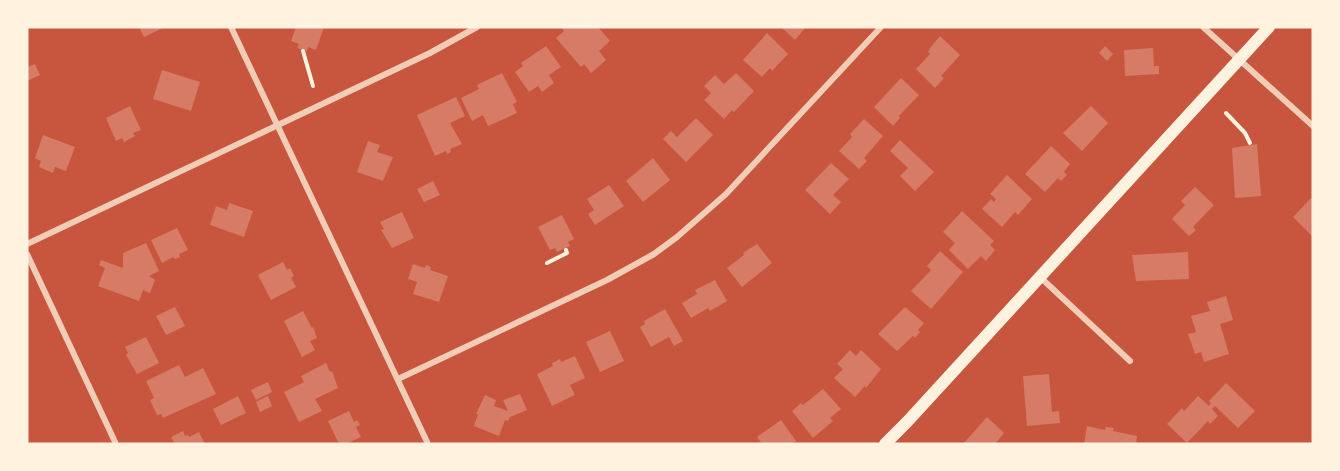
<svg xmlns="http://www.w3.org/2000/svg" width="1340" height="471" font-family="Signika,sans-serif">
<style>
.building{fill:#d67c66}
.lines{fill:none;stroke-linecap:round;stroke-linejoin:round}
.path{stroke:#fff3e0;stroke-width:4}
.minor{stroke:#f1ccb7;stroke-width:6}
.secondary{stroke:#fff3e0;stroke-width:12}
</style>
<rect width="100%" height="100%" fill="#c8553d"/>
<g class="building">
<path d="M139,27H165L144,37Z"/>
<path d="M296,27H324L316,50L308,47L307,51L297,48L299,44L291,41Z"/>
<path d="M560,27H598L610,41L599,51L606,60L591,73L584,64L581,67L556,38L564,31Z"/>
<path d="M781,27H806L795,40Z"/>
<path d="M767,33L788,54L772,71L770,68L762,77L743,60Z"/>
<path d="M940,36L960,55L941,76L944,78L935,88L916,69L930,54L928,52L930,48Z"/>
<path d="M546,46L561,67L549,75L554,83L542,92L538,86L529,92L515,72L523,66L521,63Z"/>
<path d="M1105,46L1113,54L1107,61L1099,53Z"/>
<path d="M1153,48L1154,66H1159V74L1125,76L1124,50Z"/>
<path d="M35,64L40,75L27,81V67Z"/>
<path d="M162,70L200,82L191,111L153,99Z"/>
<path d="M502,73L517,102L513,104L517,113L488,126L483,115L472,121L461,98L479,89L477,85Z"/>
<path d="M736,73L754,91L734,112L732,110L724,119L704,100L711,93L704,86L715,75L724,84Z"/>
<path d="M901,78L919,95L899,116L900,118L893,126L874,107Z"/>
<path d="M456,97L465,116L450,123L462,144L450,149L451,152L447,154L446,151L435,156L417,115Z"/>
<path d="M130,106L141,130L133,133L135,136L124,142L122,138L116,141L106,118Z"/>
<path d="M1091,106L1108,123L1082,151L1063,133Z"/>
<path d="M696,118L713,135L686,162L663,139L671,131L677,137Z"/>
<path d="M864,119L883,136L864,158L867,161L859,169L839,151L852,137L850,134Z"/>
<path d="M43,135L75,147L66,171L55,167L53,173L39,167L41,161L35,158Z"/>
<path d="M900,140L934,172L915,191L900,176L908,168L890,151Z"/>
<path d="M368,141L380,145L377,152L393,157L383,181L357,172Z"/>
<path d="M1257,144L1261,196L1235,198L1232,148Z"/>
<path d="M1051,146L1070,164L1064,172L1067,175L1061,181L1058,178L1045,192L1025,174Z"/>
<path d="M653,158L670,180L643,202L626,181Z"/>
<path d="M831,163L849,179L833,195L841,202L830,214L805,190Z"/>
<path d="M1007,175L1032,199L1018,215L1015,212L1002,227L982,209L991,199L994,202L996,199L990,194Z"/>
<path d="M433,181L440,195L424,202L417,189Z"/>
<path d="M609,185L624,206L595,225L588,214L594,210L587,199Z"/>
<path d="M1195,187L1214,205L1193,227L1196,230L1189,236L1172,219L1185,205L1181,201Z"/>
<path d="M1311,198L1313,200V237L1293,217Z"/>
<path d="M229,203L253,211L244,237L210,225L216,206L227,210Z"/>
<path d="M962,211L994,241L990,245L995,250L986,261L981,256L968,269L949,250L955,243L943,232Z"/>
<path d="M402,212L414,238L392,248L381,230L384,229L380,222Z"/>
<path d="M562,215L574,239L568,242L570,246L557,252L555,248L550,250L538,227Z"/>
<path d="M177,228L188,250L179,254L180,257L175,259L173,257L162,263L151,240Z"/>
<path d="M146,243L159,271L149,276L155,280L150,293L143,290L139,301L98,286L105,268L99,265L101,260L123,268V253Z"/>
<path d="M757,244L772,263L742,287L727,268L744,255L743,253Z"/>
<path d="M940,251L963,272L931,309L911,291L931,270L927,266Z"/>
<path d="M1188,252L1189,279L1136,281L1132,255Z"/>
<path d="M283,262L287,270L290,268L294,276L291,278L296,287L271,300L258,275Z"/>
<path d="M413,264L425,268L426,265L431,267L430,270L448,276L439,302L413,294L417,282L408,279Z"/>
<path d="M715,280L727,301L710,311L708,308L691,318L682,303L697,294L695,290Z"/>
<path d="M1226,296L1233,320L1220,324L1229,354L1204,362L1201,352L1195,354L1188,334L1196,332L1191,316L1210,311L1207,302Z"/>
<path d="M175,307L185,326L166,335L156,316Z"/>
<path d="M905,307L924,323L918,330L920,332L915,338L913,336L897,351L878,334Z"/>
<path d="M665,309L683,341L674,346L669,337L651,347L640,327L645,324L644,321Z"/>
<path d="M303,311L312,328L313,327L317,338L310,341L315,350L302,357L284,321Z"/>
<path d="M610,331L624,361L600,372L586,342Z"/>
<path d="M146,337L159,363L137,374L126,355L128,353L125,347Z"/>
<path d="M850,350L856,356L861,350L881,369L866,388L865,386L855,397L834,378L843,369L837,364Z"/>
<path d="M575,356L585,378L570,385L575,395L552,406L537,374L553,366L552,363L560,359L561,362Z"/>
<path d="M326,363L330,372L332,371L338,388L315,399L322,411L299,422L284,392L304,382L301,376Z"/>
<path d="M179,365L185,377L203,368L216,394L163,418L161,414L157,415L150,400L154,398L146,381Z"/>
<path d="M1049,374L1052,412L1059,411L1060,423L1027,426L1023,376Z"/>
<path d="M268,382L272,392L256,400L251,390Z"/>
<path d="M1226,383L1255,411L1238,428L1215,406L1212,409L1218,416L1210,424L1208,421L1187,443L1167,424L1182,408L1184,411L1198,396L1209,406L1211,403L1209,401Z"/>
<path d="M823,389L841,409L830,418L833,421L813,438L792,411L801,403L803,405Z"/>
<path d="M520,394L527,410L510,417L508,421L505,420L499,436L474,426L478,414H476L485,395L496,400L494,406L508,411L503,400Z"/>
<path d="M238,396L246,413L221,425L213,409Z"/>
<path d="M268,396L272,406L260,412L256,402Z"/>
<path d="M349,411L354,422L357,420L360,425L356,427L361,437L346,444H339L328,421Z"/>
<path d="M987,417L1004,433L995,444H963Z"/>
<path d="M781,420L796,441L791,444H762L757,437Z"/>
<path d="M1087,426L1105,430L1106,427L1114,428L1113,431L1137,436L1136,444H1084Z"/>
<path d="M183,431L185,436L188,435L189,437L199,432L205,444H175L171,437Z"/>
</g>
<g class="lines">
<g class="path">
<path d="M303,51L313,86"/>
<path d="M1226,113L1245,133L1250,143"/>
<path d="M547,263L567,253L566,250"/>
</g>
<g class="minor">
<path d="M231,27L428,444"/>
<path d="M1203,27L1313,126"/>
<path d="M27,244L430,53L477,27"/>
<path d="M27,254L116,444"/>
<path d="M1040,277L1130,361"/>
<path d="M398,379L607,280L654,254L677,237L726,194L881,27"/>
</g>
<path class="secondary" d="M885,444L907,422L1269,27"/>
</g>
<rect width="1340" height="471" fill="none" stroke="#fff3e0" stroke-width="57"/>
</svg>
